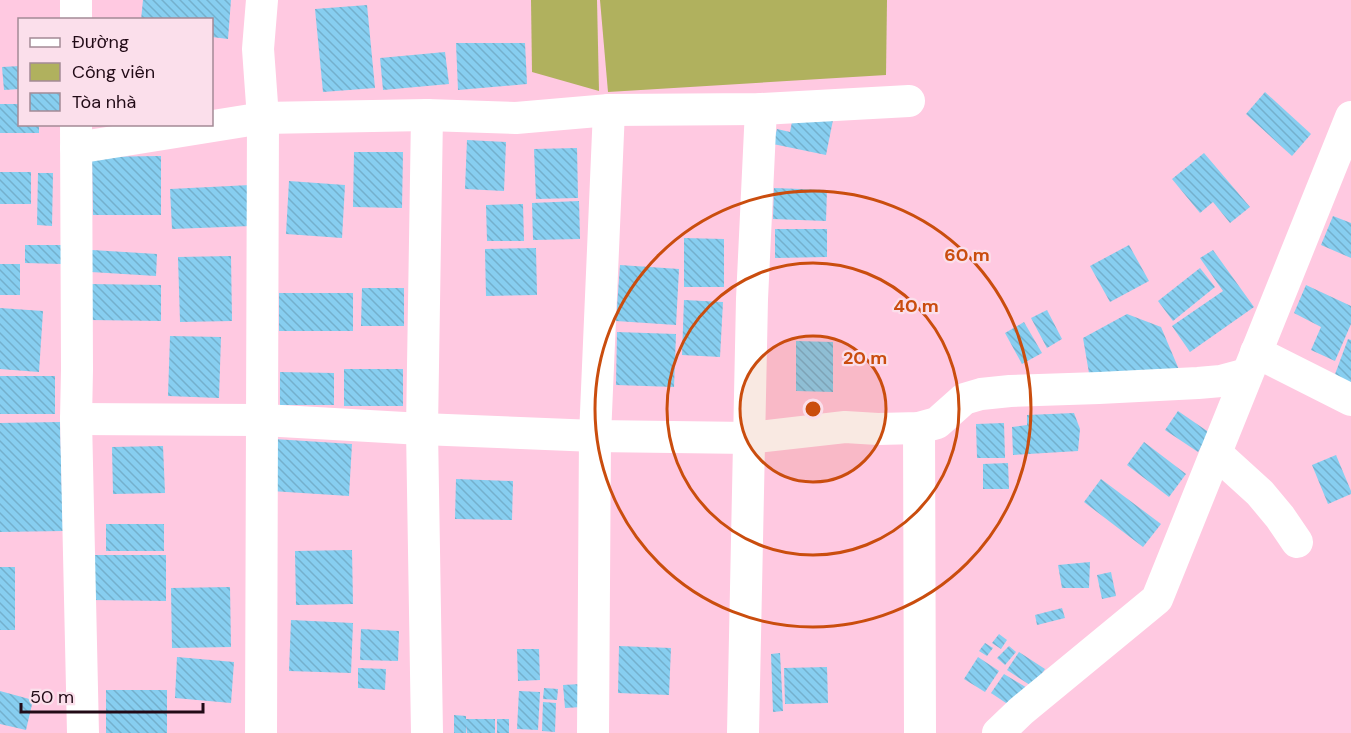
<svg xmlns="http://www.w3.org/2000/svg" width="1351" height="733" font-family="'DM Sans',sans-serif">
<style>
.green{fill:#b0b15e}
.building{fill:url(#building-back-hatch)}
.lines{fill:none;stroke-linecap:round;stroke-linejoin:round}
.minor{stroke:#fff;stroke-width:32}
.ring{fill:none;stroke:#ca4d0e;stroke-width:3}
.centre{fill:#ca4d0e;stroke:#fbdfeb;stroke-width:3}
.ring-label{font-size:18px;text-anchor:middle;font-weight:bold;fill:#ca4d0e;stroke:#fbdfeb;stroke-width:4.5;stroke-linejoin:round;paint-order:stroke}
</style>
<defs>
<pattern id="building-back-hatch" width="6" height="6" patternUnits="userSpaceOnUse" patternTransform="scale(1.5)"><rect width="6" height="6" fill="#87cef0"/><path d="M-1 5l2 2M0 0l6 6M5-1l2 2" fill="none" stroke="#74b0cd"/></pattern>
</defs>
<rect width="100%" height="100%" fill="#ffc9e1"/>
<g class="green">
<path d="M531,0H597L599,91L532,72Z"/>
<path d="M600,0H887L886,75L608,92Z"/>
</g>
<g class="building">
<path d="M143,0H231L228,39L212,37V20H141Z"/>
<path d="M367,5L375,88L323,92L315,9Z"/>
<path d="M456,43H525L527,84L458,90Z"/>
<path d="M445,52L449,84L383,90L380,58Z"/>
<path d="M20,66V89L4,90L2,67Z"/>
<path d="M1265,92L1311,134L1292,156L1246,114Z"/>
<path d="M0,104H20V124H39V133H0Z"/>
<path d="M794,112L833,120L826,155L773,144L777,129L790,132Z"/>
<path d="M467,140L506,142L504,191L465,189Z"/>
<path d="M577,148L578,198L536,199L534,149Z"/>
<path d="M354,152H403L402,208L353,207Z"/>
<path d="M1204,153L1250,207L1230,223L1213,202L1200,213L1172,179Z"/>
<path d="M161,156V215H93L92,157Z"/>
<rect x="0" y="172" width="31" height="32"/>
<path d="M38,173H53L52,226L37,225Z"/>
<path d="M289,181L345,185L342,238L286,234Z"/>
<path d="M250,185L251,226L172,229L170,189Z"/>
<path d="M774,188L827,190L826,221L773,219Z"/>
<path d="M579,201L580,239L533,240L532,203Z"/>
<path d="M523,204L524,241H487L486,205Z"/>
<path d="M1333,216L1351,223V258L1321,245Z"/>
<path d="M775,229H827V257L775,258Z"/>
<path d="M684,238L724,239V287H684Z"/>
<path d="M25,245H62V264L25,263Z"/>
<path d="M1129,245L1149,281L1110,302L1090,266Z"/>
<path d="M536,248L537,295L486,296L485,249Z"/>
<path d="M92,250L157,254L156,276L91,272Z"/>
<path d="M1213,250L1254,307L1190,352L1172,326L1223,291L1200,258Z"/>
<path d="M231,256L232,321L180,322L178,257Z"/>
<rect x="0" y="264" width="20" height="31"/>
<path d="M620,265L679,269L676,325L616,321Z"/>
<path d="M1200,268L1215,287L1173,321L1158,301Z"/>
<path d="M90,284L161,285V321L90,320Z"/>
<path d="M1306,285L1351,306V324L1335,361L1311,350L1321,327L1294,313Z"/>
<path d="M362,288H404V326H361Z"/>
<rect x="279" y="293" width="74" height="38"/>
<path d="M684,300L723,302L720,357L682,355Z"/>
<path d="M0,308L43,311L39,372L0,369Z"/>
<path d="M1047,310L1062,339L1047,348L1031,318Z"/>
<path d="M1127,314L1161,327L1180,372L1090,379L1083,338Z"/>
<path d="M1024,322L1042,353L1022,364L1005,333Z"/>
<path d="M617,332L676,334L674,387L616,385Z"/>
<path d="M170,336L221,337L219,398L168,396Z"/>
<path d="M1348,339L1351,340V383L1334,377Z"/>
<path d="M796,341L833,342V392L796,391Z"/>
<rect x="344" y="369" width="59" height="37"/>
<path d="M280,372L334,373V405H280Z"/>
<rect x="0" y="376" width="55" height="38"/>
<path d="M1178,411L1210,433L1198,452L1165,430Z"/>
<path d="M1074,413L1080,429L1078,451L1013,455L1012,427L1027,425V415Z"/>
<path d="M60,422L63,531L0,532V423Z"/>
<path d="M1004,423L1005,458H977L976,424Z"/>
<path d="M274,439L352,444L349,496L271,491Z"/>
<path d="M1144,442L1186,474L1169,497L1127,465Z"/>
<path d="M163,446L165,493L113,494L112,447Z"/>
<path d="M1336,455L1351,491V494L1328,504L1312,465Z"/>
<path d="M1008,463L1009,489H983V464Z"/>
<path d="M456,479L513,481L512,520L455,519Z"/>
<path d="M1101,479L1161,524L1143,547L1084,502Z"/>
<rect x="106" y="524" width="58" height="27"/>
<path d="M352,550L353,604L296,605L295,551Z"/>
<path d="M90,555H166V601L91,600Z"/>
<path d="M1090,562L1089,588H1062L1058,565Z"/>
<rect x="0" y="567" width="15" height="63"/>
<path d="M1111,572L1116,596L1102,599L1097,575Z"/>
<path d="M230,587L231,647L172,648L171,588Z"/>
<path d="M1062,608L1065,618L1037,625L1035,615Z"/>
<path d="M291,620L353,623L351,673L289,671Z"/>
<path d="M361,629L399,631L398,661L360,660Z"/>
<path d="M999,634L1007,640L1001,649L992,643Z"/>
<path d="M985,643L993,648L987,656L979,651Z"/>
<path d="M619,646L671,648L669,695L618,693Z"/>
<path d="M1009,646L1016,652L1005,665L997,658Z"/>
<path d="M517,649H539L540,680L518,681Z"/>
<path d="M1019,652L1045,669L1033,687L1007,670Z"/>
<path d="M780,653L783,711L773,712L771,654Z"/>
<path d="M177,657L234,662L231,703L175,698Z"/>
<path d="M978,657L999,671L985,692L964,679Z"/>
<path d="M827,667L828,703L785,704L784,668Z"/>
<path d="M358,668L386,669L385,690L358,688Z"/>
<path d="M1004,674L1029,689L1015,709L991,693Z"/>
<path d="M580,684L582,707L565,708L563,685Z"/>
<path d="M544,688L558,689L557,700L543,699Z"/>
<rect x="106" y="690" width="61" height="43"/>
<path d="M0,691L33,700L26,730L0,724Z"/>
<path d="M519,691L540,692L538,730L517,729Z"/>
<path d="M543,702L556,703L555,732L542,731Z"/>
<path d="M454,715L466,716V719H495V733H467V726L466,733H454Z"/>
<rect x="497" y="719" width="12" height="14"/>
</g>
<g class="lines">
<g class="minor">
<path d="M76,0V20"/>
<path d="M76,124L77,370L76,419L83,733"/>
<path d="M76,148L263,118L427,115L516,118L609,110L761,109L909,101"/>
<path d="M1256,352L1351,400"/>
<path d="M76,419L263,420L422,429L595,436L749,438L845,427L878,429L919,428L937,423L964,399L981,394L1010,391L1099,388L1198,383L1221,381L1247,374"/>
<path d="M919,428L920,733"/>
<path d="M1216,453L1260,493L1280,517L1297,542"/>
<path d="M261,733L263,118L258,49L262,0"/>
<path d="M427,733L422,429L427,115"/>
<path d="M593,733L595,436L609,110"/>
<path d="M743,733L752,299L761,109"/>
<path d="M998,733L1021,711L1157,599L1351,117"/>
</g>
</g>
<circle cx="813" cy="409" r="73" fill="#ca4d0e" fill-opacity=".12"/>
<g class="ring">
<circle cx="813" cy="409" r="73"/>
<circle cx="813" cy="409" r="146"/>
<circle cx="813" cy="409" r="218"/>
</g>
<circle cx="813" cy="409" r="9" class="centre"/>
<g class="ring-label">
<text x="967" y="261">60 m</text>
<text x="916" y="312">40 m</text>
<text x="865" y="364">20 m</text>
</g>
<rect x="18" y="18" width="195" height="108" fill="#fbdfeb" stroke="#a48a96" stroke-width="1.5"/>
<rect x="30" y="38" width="30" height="9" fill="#ffffff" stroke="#a48a96" stroke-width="1.5"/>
<text x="72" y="48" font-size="18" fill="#210a16">Đường</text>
<rect x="30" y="63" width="30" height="18" fill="#b0b15e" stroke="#a48a96" stroke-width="1.5"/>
<text x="72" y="78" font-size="18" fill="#210a16">Công viên</text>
<rect x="30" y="93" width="30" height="18" fill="url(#building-back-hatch)" stroke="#a48a96" stroke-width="1.5"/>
<text x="72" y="108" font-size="18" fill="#210a16">Tòa nhà</text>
<path d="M21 703v9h182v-9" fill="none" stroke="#210a16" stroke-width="3"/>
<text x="30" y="703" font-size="18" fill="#210a16" stroke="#fbdfeb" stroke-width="4.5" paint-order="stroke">50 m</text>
</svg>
